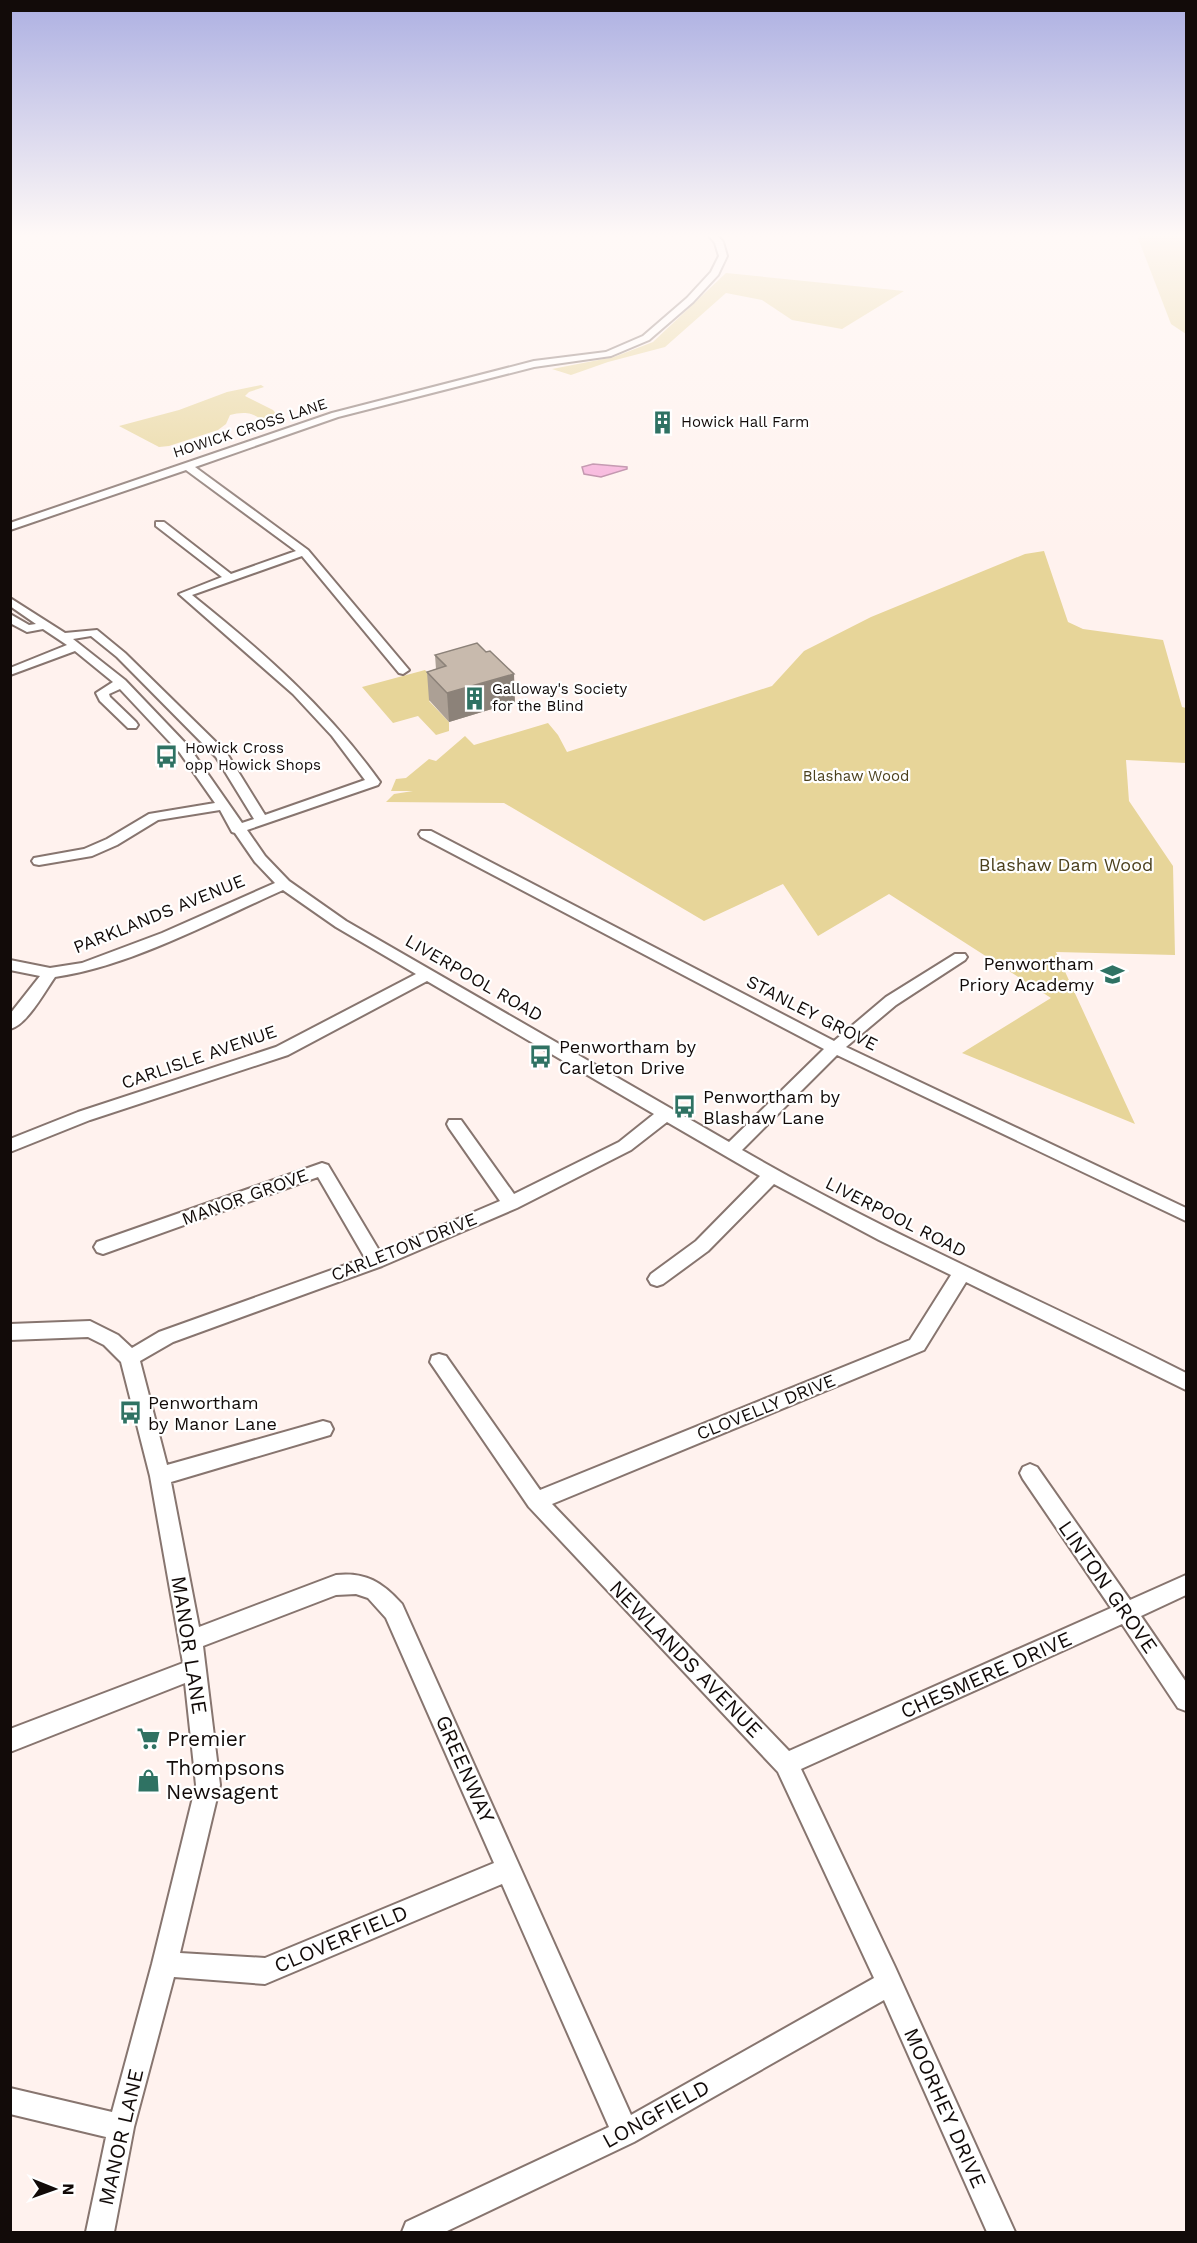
<svg xmlns="http://www.w3.org/2000/svg" width="1197" height="2243" font-family="'Work Sans',sans-serif">
<style>
.green{fill:#e7d599}
.water{fill:#f6aad8;stroke:#b27a9a;stroke-width:1.5}
.lines{fill:none;stroke-linecap:round;stroke-linejoin:round}
.minor-casing{stroke:#87756f;stroke-width:4}
.minor{fill:#fff;fill-rule:evenodd}
.wall{fill:#aca095}
.shaded-wall{fill:#8c8279}
.building{fill:#c8baad;stroke:#8c8279;stroke-width:1.5}
.labels{text-anchor:middle;stroke-width:4.5;stroke-linejoin:round;paint-order:stroke}
.far-poi-label{font-size:15px;fill:#120b09;stroke:#fff;text-anchor:start}
.far-street-label{font-size:15px;fill:#120b09;stroke:#fff}
.far-park-label{font-size:15px;fill:#4b401d;stroke:#fff}
.park-label{font-size:18px;fill:#4b401d;stroke:#fff}
.street-label{font-size:18px;fill:#120b09;stroke:#fff}
.poi-label{font-size:18px;fill:#120b09;stroke:#fff;text-anchor:start}
.near-street-label{font-size:21px;fill:#120b09;stroke:#fff}
.near-poi-label{font-size:21px;fill:#120b09;stroke:#fff;text-anchor:start}
</style>
<rect width="100%" height="100%" fill="#fff2ee"/>
<g class="green">
<path d="M1136,233H1186V334L1171,324Z"/>
<path d="M726,273L904,291L842,329L792,320L762,300L726,293L665,347L608,362L571,375L552,369L614,357L653,342Z"/>
<path d="M261,385L264,387L249,392L245,396L273,410L279,417C267,427 263,418 251,414C245,412 237,413 230,415L226,424L218,430L169,446L159,447L119,426L179,410L227,392Z"/>
<path d="M1044,551L1068,622L1083,629L1163,640L1182,707L1186,708V763L1126,760L1129,801L1173,866L1175,955L1056,952L1135,1124L962,1053L1051,998L889,894L818,936L783,884L704,921L504,803L386,802L394,794L413,791H391L396,779L406,778L429,759L436,761L465,736L474,745L548,723L558,735L567,752L772,686L804,651L871,617L1025,554Z"/>
<path d="M425,670L448,695L429,701L449,722V731L436,735L418,716L393,723L362,687Z"/>
</g>
<path class="water" d="M593,464L627,467V469L601,477L584,474L582,467Z"/>
<g class="lines">
<defs>
<path id="minor" d="M707,233H715L723,242L727,256L718,275L693,302L649,340L611,356L534,367L338,417L195,467L308,550L409,670L403,674L399,673L302,556L192,595C262,651 327,708 380,782L378,785L247,830L265,856L289,881L346,921L729,1142L824,1049L421,837L419,834L421,831H431L834,1041L886,997L955,954H965L967,957L965,960L896,1005L846,1047L1186,1208V1221L837,1055L742,1150C885,1233 1038,1298 1186,1373V1390L966,1282L924,1350L552,1504L789,1751L1111,1608L1023,1479L1020,1473L1023,1467L1030,1464L1037,1467L1130,1600L1186,1575V1595L1141,1616L1186,1682V1711L1178,1708L1122,1624L801,1769L895,1967L1015,2232H987L884,2000L634,2142L445,2232H402L406,2222L609,2127L502,1884L265,1984L174,1977L134,2127L114,2232H86L106,2137L10,2114V2088L112,2112L152,1964L196,1785L185,1683L10,1752V1729L183,1663L150,1476L121,1362L104,1345L88,1337L10,1340V1324L90,1321L118,1335L132,1348L159,1332L365,1258L318,1177L103,1254L97,1252L94,1247L97,1242L322,1163L328,1165L380,1252L500,1201L449,1128L447,1124L449,1120H461L514,1194L619,1142L654,1114L427,981L288,1055L90,1120L10,1152V1139L78,1112L276,1047L416,974L336,927L283,890C213,921 131,966 55,977C45,991 27,1025 10,1029V1014L40,976L10,970V960L50,968L82,963L162,933L275,883L255,862L235,833L232,832L220,810L158,820L117,845L92,856L39,865L34,864L32,861L34,858L84,849L107,839L149,814L215,803L180,753L120,689L109,694L110,697L136,722L138,725L136,728H128L100,701L96,693L113,682L75,651L10,675V668L67,645L43,629L27,632L10,623V614L29,625L36,624L10,606V598L65,633L97,630L125,653L226,752L265,815L365,780L332,736L293,694L179,594L222,577L156,526V522H164L231,574L296,551L186,470L10,530V523L332,413L534,361L606,352L643,336L687,298L711,272L719,256L715,243ZM91,636L117,657L216,757L254,819L242,823L189,747L125,680L73,639ZM667,1122L760,1176L696,1241L651,1274L648,1279L651,1284L657,1286L663,1284L708,1251L774,1184L879,1240L951,1275L910,1340L540,1490L446,1356L439,1354L432,1356L430,1362L529,1507L778,1772L874,1978L631,2115L402,1604C382,1582 366,1572 336,1575L199,1627L171,1482L330,1435L333,1429L330,1423L323,1421L167,1465L140,1361L173,1342L382,1266L517,1208L631,1150ZM356,1594L368,1598L386,1618L494,1863L265,1958L180,1953L220,1785L203,1646L336,1595Z"/>
</defs>
<use href="#minor" class="minor-casing"/>
<use href="#minor" class="minor"/>
</g>
<path class="wall" d="M435,655L515,702L449,722L429,700L427,672L436,669Z"/>
<path class="shaded-wall" d="M514,674L515,702L449,722L447,693Z"/>
<path class="building" d="M477,643L486,652L490,651L514,674L447,693L427,672L446,666L435,655Z"/>
<linearGradient id="sky" x2="0" y2="1"><stop stop-color="#adb0e2"/><stop offset="0.43" stop-color="#fff9f7"/><stop offset="1" stop-color="#fff9f7" stop-opacity="0"/></linearGradient>
<rect width="1197" height="547" fill="url(#sky)"/>
<defs>
<symbol id="building-bare" viewBox="-9 -9 18 18"><path d="M-4-6H4V6H1V3H-1V6H-4ZM-2.5-4.3h1.7v1.8h-1.7ZM.8-4.3h1.7v1.8H.8ZM-2.5-1h1.7V.8h-1.7ZM.8-1h1.7V.8H.8Z" fill="#2f7263" stroke="#fff" stroke-width="2.5" paint-order="stroke"/></symbol>
<symbol id="bus-bare" viewBox="-9 -9 18 18"><path d="M-5-6H5V4H4V6H2V4H-2V6H-4V4H-5ZM-3.5-4V0h7V-4ZM-3.5 1.2v1.5H-2V1.2ZM2 1.2v1.5H3.5V1.2Z" fill="#2f7263" stroke="#fff" stroke-width="2.5" paint-order="stroke"/></symbol>
<symbol id="school-bare" viewBox="-9 -9 18 18"><path d="M0-5L7-2L0 1L-7-2ZM-4 1L0 2.5L4 1V4Q0 6-4 4Z" fill="#2f7263" stroke="#fff" stroke-width="2.5" paint-order="stroke"/></symbol>
<symbol id="supermarket-bare" viewBox="-9 -9 18 18"><path d="M-6-5.5h2.5l.6 2H6L4.5 2H-2.5L-4.4-4H-6ZM-1.5 3.2a1.3 1.3 0 1 0 .1 0ZM3 3.2a1.3 1.3 0 1 0 .1 0Z" fill="#2f7263" stroke="#fff" stroke-width="2.5" paint-order="stroke"/></symbol>
<symbol id="shop-bare" viewBox="-9 -9 18 18"><path d="M-5-2.5h2.3a2.7 3.5 0 0 1 5.4 0H5L5.5 6h-11ZM-1.5-2.5h3a1.5 2.3 0 0 0-3 0Z" fill="#2f7263" stroke="#fff" stroke-width="2.5" paint-order="stroke"/></symbol>
</defs>
<g fill-rule="evenodd">
<use href="#building-bare" x="646" y="406" width="33" height="33"/>
<use href="#building-bare" x="458" y="682" width="33" height="33"/>
<use href="#bus-bare" x="150" y="740" width="33" height="33"/>
<use href="#school-bare" x="1096" y="958" width="33" height="33"/>
<use href="#bus-bare" x="524" y="1040" width="33" height="33"/>
<use href="#bus-bare" x="668" y="1090" width="33" height="33"/>
<use href="#bus-bare" x="114" y="1396" width="33" height="33"/>
<use href="#supermarket-bare" x="132" y="1722" width="33" height="33"/>
<use href="#shop-bare" x="132" y="1764" width="33" height="33"/>
</g>
<g class="labels">
<g class="far-poi-label">
<text x="681" y="427">Howick Hall Farm</text>
<text x="492" y="694">Galloway's Society<tspan x="492" dy="17">for the Blind</tspan></text>
<text x="185" y="753">Howick Cross<tspan x="185" dy="17">opp Howick Shops</tspan></text>
</g>
<g class="far-street-label">
<text transform="translate(250 428) rotate(-18)" y="5">HOWICK CROSS LANE</text>
</g>
<g class="far-park-label">
<text x="856" y="781">Blashaw Wood</text>
</g>
<g class="park-label">
<text x="1066" y="871">Blashaw Dam Wood</text>
</g>
<g class="street-label">
<text transform="translate(159 914) rotate(-22)" y="6">PARKLANDS AVENUE</text>
<text transform="translate(474 978) rotate(30)" y="6">LIVERPOOL ROAD</text>
<text transform="translate(812 1013) rotate(27)" y="6">STANLEY GROVE</text>
<text transform="translate(199 1057) rotate(-19)" y="6">CARLISLE AVENUE</text>
<text transform="translate(245 1197) rotate(-20)" y="6">MANOR GROVE</text>
<text transform="translate(896 1217) rotate(27)" y="6">LIVERPOOL ROAD</text>
<text transform="translate(404 1247) rotate(-22)" y="6">CARLETON DRIVE</text>
<text transform="translate(766 1407) rotate(-22)" y="6">CLOVELLY DRIVE</text>
</g>
<g class="poi-label">
<text x="1094" y="970" text-anchor="end">Penwortham<tspan x="1094" dy="21">Priory Academy</tspan></text>
<text x="559" y="1053">Penwortham by<tspan x="559" dy="21">Carleton Drive</tspan></text>
<text x="703" y="1103">Penwortham by<tspan x="703" dy="21">Blashaw Lane</tspan></text>
<text x="148" y="1409">Penwortham<tspan x="148" dy="21">by Manor Lane</tspan></text>
</g>
<g class="near-street-label">
<text transform="translate(1108 1587) rotate(55)" y="7">LINTON GROVE</text>
<text transform="translate(189 1645) rotate(81)" y="7">MANOR LANE</text>
<text transform="translate(686 1659) rotate(46)" y="7">NEWLANDS AVENUE</text>
<text transform="translate(986 1675) rotate(-24)" y="7">CHESMERE DRIVE</text>
<text transform="translate(465 1769) rotate(66)" y="7">GREENWAY</text>
<text transform="translate(341 1939) rotate(-23)" y="7">CLOVERFIELD</text>
<text transform="translate(945 2108) rotate(66)" y="7">MOORHEY DRIVE</text>
<text transform="translate(656 2114) rotate(-29)" y="7">LONGFIELD</text>
<text transform="translate(121 2137) rotate(-77)" y="7">MANOR LANE</text>
</g>
<g class="near-poi-label">
<text x="167" y="1746">Premier</text>
<text x="166" y="1775">Thompsons<tspan x="166" dy="24">Newsagent</tspan></text>
</g>
</g>
<rect width="1197" height="2243" fill="none" stroke="#120b09" stroke-width="24"/>
<g transform="translate(54 2189) rotate(91)" stroke="#ffffff" stroke-width="4.5" paint-order="stroke">
<path d="M0-4.5L10 22L0 15L-10 22Z" fill="#120b09"/>
<text y="-9" font-size="16" font-weight="bold" text-anchor="middle" fill="#120b09">N</text>
</g>
</svg>
